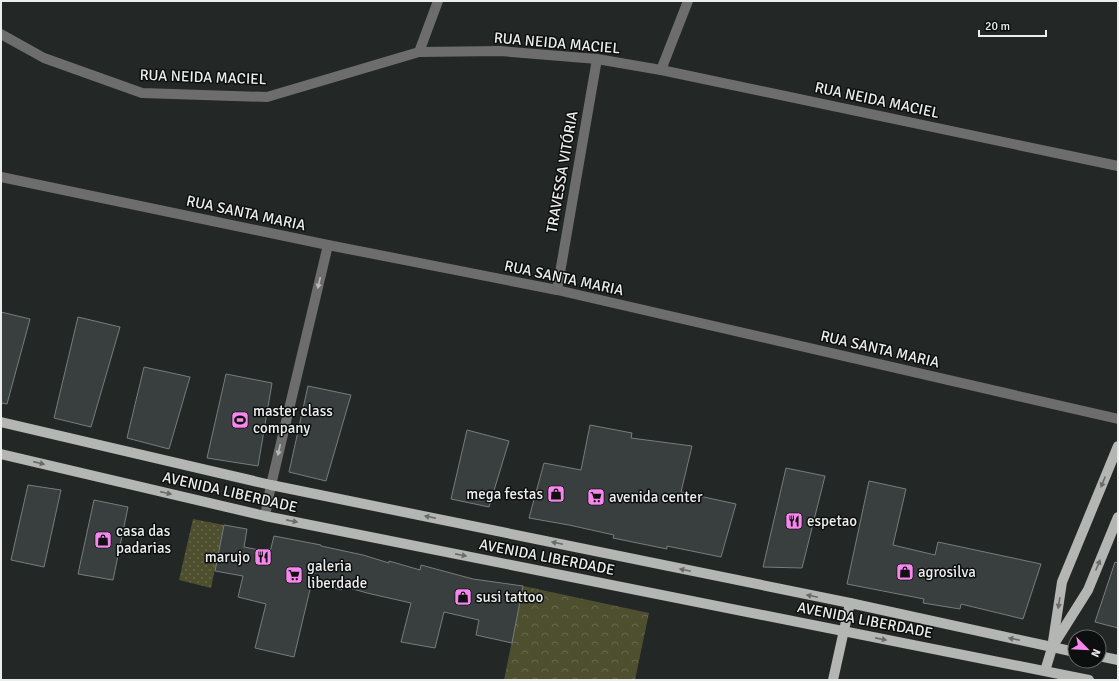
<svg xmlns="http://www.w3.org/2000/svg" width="1119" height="681" font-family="Signika,sans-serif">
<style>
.grass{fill:url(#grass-dots)}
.forest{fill:url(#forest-crowns)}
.building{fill:#393e3e;stroke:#777d7d}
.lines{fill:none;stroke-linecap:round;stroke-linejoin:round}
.minor{stroke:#6c6d6c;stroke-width:10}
.major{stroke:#b3b6b3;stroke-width:10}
.oneway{fill:#b8bab9}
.oneway2{fill:#686b69}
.labels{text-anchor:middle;stroke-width:3;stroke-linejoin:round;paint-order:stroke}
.street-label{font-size:15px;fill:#ebeeed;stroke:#0d0f0f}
.poi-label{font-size:15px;fill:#ebeeed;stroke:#0d0f0f;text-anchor:start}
</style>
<defs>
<pattern id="grass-dots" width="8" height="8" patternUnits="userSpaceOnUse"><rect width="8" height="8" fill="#4e4f2e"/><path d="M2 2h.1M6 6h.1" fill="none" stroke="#68694d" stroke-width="1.8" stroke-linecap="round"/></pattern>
<pattern id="forest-crowns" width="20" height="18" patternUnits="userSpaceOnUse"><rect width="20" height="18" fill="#4e4f2e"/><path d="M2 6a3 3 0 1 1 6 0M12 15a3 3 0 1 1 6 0" fill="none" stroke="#68694d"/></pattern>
</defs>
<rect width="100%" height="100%" fill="#232725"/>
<path class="grass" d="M193,519L224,525L211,588L179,580Z"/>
<path class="forest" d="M523,586L649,613L635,680H504Z"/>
<g class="building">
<path d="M1,312L30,319L7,404L1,403Z"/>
<path d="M78,317L120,327L91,427L54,418Z"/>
<path d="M144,367L190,377L169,449L127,438Z"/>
<path d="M226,374L272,383L258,466L207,458Z"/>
<path d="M308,386L351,395L326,481L289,472Z"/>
<path d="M590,425L632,433L631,438L692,446L681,492L736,504L721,557L667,546V549L613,538L614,535L569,525L529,518L544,463L581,470Z"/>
<path d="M467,430L509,441L489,507L451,499Z"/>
<path d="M786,468L825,476L802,568L763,567Z"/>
<path d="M869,481L906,489L893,545L935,555L938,542L1041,564L1023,619L961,604L960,609L923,603L924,599L847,584Z"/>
<path d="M28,485L61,490L44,567L11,560Z"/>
<path d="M94,500L128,507L113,580L78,574Z"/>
<path d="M224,525L247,529L244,547L270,552L274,536L321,545V546L363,555L389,563V561L420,570L421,565L473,579L523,586L512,643L476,635L479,620L444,612L435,648L401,642L411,603L367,593L343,586L341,590L312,581L294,657L255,648L266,604L238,597L243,576L215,571Z"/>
<path d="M1115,562L1118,563V628L1095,622Z"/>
</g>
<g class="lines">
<g class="minor">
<path d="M1,34L44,58L142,93L267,97L419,52L500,51L597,59L661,70L1118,166"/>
<path d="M419,52L438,1"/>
<path d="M661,70L688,1"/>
<path d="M1,177L328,245L557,290L1118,419"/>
<path d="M557,290L597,59"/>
<path d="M265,516L271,485L328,245"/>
</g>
<g class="major">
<path d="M1,422L271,485L850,603L1075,652"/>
<path d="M1,454L265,516L1089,680"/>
<path d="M1054,644L1088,590L1118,517"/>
<path d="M1099,656L1118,660"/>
<path d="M1045,671L1052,648L1062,582L1118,446"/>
<path d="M833,680L850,603"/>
</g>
</g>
<defs><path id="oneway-solid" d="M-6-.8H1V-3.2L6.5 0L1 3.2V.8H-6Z"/></defs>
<g class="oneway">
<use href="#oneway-solid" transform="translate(319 283) rotate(103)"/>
<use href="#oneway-solid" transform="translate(279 450) rotate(103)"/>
</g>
<g class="oneway2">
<use href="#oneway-solid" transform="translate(39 463) rotate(13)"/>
<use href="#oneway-solid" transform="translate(1103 482) rotate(112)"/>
<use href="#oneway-solid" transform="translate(166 493) rotate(13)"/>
<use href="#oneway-solid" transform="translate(430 517) rotate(-168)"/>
<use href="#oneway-solid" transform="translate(292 521) rotate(11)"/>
<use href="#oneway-solid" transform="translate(557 543) rotate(-168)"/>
<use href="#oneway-solid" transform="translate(461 555) rotate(11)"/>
<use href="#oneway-solid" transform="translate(1098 565) rotate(-67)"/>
<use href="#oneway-solid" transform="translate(685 570) rotate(-168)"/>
<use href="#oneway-solid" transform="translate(812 596) rotate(-168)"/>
<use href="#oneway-solid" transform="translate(1059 603) rotate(99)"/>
<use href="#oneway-solid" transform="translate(881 639) rotate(11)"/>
<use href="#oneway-solid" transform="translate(1014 639) rotate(-168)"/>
</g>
<defs>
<symbol id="stadium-square" viewBox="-11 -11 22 22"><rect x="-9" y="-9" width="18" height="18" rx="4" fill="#f688ed" stroke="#0d0f0f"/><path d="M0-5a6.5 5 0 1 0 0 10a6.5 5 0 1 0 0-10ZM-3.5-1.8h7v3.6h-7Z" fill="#111"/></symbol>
<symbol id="shop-square" viewBox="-11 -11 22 22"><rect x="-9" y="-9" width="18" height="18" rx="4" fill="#f688ed" stroke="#0d0f0f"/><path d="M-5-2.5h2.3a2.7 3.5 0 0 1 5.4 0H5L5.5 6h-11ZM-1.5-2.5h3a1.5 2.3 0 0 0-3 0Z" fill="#111"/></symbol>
<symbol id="supermarket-square" viewBox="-11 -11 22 22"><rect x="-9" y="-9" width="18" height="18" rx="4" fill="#f688ed" stroke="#0d0f0f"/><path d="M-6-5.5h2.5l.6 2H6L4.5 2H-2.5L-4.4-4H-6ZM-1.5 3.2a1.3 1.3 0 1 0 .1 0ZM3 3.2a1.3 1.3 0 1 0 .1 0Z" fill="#111"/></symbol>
<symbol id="restaurant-square" viewBox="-11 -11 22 22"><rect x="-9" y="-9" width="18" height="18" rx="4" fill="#f688ed" stroke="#0d0f0f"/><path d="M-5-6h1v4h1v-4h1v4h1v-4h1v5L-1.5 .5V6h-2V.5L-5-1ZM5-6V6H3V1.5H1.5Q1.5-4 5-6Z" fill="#111"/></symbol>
</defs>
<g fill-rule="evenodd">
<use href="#stadium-square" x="230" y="410" width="20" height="20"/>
<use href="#shop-square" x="546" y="484" width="20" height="20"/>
<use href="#supermarket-square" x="586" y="487" width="20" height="20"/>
<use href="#restaurant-square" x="784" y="511" width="20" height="20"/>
<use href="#shop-square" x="93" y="530" width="20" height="20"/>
<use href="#restaurant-square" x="253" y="547" width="20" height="20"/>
<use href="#shop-square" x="895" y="562" width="20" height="20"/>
<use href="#supermarket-square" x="284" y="565" width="20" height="20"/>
<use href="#shop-square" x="453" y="587" width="20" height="20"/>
</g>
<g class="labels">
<g class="street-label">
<text transform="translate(557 43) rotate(5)" y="5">RUA NEIDA MACIEL</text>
<text transform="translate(203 77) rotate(2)" y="5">RUA NEIDA MACIEL</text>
<text transform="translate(877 100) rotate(12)" y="5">RUA NEIDA MACIEL</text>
<text transform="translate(562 172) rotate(-80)" y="5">TRAVESSA VITÓRIA</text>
<text transform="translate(246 213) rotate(12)" y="5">RUA SANTA MARIA</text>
<text transform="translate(564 278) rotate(12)" y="5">RUA SANTA MARIA</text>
<text transform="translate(880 349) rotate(13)" y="5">RUA SANTA MARIA</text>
<text transform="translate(230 492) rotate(13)" y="5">AVENIDA LIBERDADE</text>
<text transform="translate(547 557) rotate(11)" y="5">AVENIDA LIBERDADE</text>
<text transform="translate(865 620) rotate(11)" y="5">AVENIDA LIBERDADE</text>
</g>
<g class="poi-label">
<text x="253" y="416">master class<tspan x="253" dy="17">company</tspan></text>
<text x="543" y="499" text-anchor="end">mega festas</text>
<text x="609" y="502">avenida center</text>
<text x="807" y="526">espetao</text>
<text x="116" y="536">casa das<tspan x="116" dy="17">padarias</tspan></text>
<text x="250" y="562" text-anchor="end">marujo</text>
<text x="307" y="571">galeria<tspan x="307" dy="17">liberdade</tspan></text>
<text x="918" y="577">agrosilva</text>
<text x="476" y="602">susi tattoo</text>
</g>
</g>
<rect width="1119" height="681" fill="none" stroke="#ebeeed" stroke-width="4"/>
<g transform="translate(1087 649) rotate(114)"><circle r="19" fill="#0d0f0f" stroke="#666868"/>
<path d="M0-3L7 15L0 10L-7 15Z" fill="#f688ed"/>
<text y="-6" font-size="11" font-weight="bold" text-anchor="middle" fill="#ebeeed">N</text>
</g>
<path d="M979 30v6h67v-6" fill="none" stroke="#ebeeed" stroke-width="2"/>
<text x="985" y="30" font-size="12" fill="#ebeeed" stroke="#0d0f0f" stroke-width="3" paint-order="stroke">20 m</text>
</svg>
